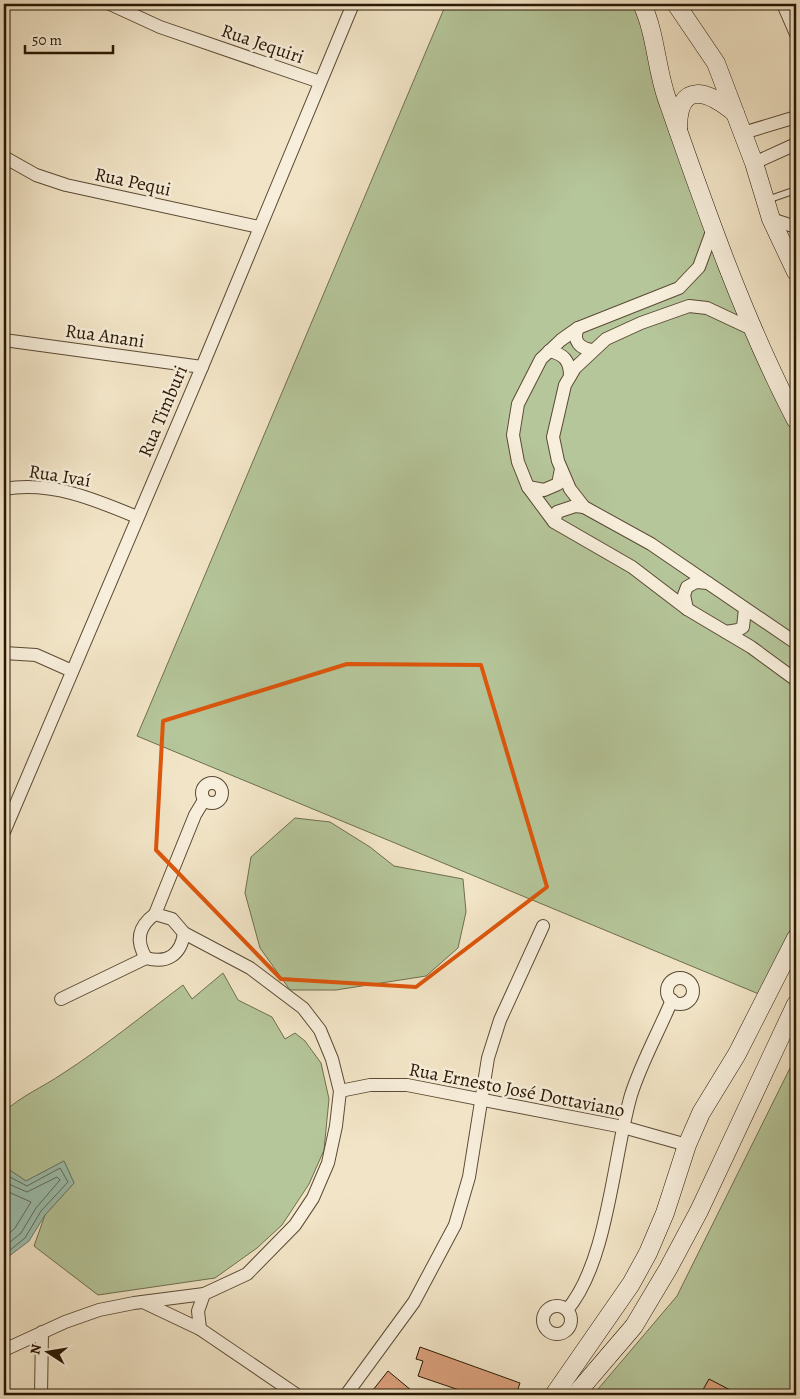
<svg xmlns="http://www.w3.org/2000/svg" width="800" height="1399" font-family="Alegreya,serif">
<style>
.green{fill:#b5c69a;stroke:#6f6e4e}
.water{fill:#9cc0b0;stroke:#6e7c6b}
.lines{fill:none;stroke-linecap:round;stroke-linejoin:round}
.shore{stroke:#626c5a;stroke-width:1}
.building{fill:#dba17d;stroke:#291703}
.lane-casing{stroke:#5b4a34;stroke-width:8}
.street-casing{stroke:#5b4a34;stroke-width:14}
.secondary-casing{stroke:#291703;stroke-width:19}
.lane{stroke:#f7eedb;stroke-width:6}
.street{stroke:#f7eedb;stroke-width:12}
.secondary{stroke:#f7eedb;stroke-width:18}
.marked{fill:none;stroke:#de560c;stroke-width:4;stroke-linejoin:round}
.labels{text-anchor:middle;stroke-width:5;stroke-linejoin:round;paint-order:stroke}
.street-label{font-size:19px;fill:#291703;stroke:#f7eedb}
</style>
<rect width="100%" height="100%" fill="#f2e5c7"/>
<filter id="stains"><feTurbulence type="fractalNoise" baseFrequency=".004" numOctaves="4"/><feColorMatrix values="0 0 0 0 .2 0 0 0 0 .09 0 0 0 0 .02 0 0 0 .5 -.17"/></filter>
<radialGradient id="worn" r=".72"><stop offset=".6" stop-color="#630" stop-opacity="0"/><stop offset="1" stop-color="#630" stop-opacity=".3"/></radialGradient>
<g class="green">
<path d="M446,4H638L796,436V927L766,997L137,736Z"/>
<path d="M295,818L330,822L370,847L394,866L463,879L466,912L458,948L426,976L336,990H290L260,948L245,893L251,857Z"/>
<path d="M223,973L238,1000L272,1017L285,1039L295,1033L305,1041L321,1063L329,1099L324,1150L309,1184L282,1225L257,1248L215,1278L98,1295L34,1246L45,1215L74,1183L64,1161L26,1181L8,1169L4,1172V1112C21,1096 43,1087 62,1074C104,1047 143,1015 183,985L192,999Z"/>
<path d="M796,1056V1395H593L677,1296Z"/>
</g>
<path class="water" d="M64,1161L74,1183L45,1215L29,1241L4,1260V1172L8,1169L26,1181Z"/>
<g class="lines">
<g class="shore">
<path d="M4,1176H8L27,1186L60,1168L68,1182L41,1211L25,1238L4,1255"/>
<path d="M4,1182L27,1192L57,1177L60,1180L36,1208L21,1233L4,1247"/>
<path d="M4,1190L31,1202L15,1228L4,1238"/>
</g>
</g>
<g class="building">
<path d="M420,1347L520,1383L516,1395H460L462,1391L418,1376L423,1361L416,1359Z"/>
<path d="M388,1371L417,1395H369Z"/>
<path d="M709,1379L740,1395H700Z"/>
</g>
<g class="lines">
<defs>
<path id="lane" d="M767,200L793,191"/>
<g id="street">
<path d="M110,4L160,27L320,82"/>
<path d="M783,4L796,34"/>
<path d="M743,133L796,117"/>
<path d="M4,157L36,175L66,185L259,227"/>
<path d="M754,163L796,144"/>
<path d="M771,219L796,227"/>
<path d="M714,226L699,267L679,288L578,328L561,340L541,359L518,404L513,435L518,462L528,487L554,522L632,567L687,609L751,647L796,680"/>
<path d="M578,328C572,341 580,349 593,350"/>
<path d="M754,330L707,308L689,306L641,323L606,339L575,368L565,385L553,437L558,461L570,489L584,507L651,544L796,643"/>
<path d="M4,340L202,367"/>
<path d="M549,351C564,354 570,361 570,376"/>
<path d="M528,487L544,490L558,484L561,469"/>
<path d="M4,489C51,481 94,499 137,517"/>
<path d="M554,522L557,512L575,506L584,507"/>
<path d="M687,609L684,595L687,587L696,582L708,583"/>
<path d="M726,632L738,630L743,627L745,609"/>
<path d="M4,653L36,655L72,671"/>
<circle cx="212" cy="793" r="10"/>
<path d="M4,832L202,367L353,4"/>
<path d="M184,933C181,955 167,964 146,958C135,940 139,926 155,914L195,815L204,800"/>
<circle cx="680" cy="991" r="13"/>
<path d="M61,999L146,958"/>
<path d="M340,1091L370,1085H407L623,1127L687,1145"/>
<path d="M143,1302L200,1329L297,1395"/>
<circle cx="557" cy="1320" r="14"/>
<path d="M567,1310C608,1262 613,1157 631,1095C641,1063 659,1031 672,1000"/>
<path d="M200,1329L198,1311L204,1294"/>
<path d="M4,1350L65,1322L99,1310L134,1303L204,1294L247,1274L295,1225L313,1198L328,1163L336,1126L340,1091L332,1059L320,1030L303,1008L250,968L184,933L172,919L155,914"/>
<path d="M41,1395L42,1332"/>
<path d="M346,1395L414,1302L455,1225L469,1177L488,1058L500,1020L543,926"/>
</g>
<g id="secondary">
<path d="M642,4C656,34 656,68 667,99C704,205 744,321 796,420"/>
<path d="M676,4L716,63L754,163L771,219L796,272"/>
<path d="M678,130C678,80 707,90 735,113"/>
<path d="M554,1395L631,1284L648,1253L665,1213L687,1145L701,1113L737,1054L796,938"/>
<path d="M575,1395L634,1326L668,1269L699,1211L796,1004"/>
</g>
</defs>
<use href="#lane" class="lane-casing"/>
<use href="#street" class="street-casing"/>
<use href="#secondary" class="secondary-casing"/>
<use href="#lane" class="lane"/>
<use href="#street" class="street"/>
<use href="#secondary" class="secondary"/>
</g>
<path class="marked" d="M347,664L481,665L547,887L416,987L281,979L156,850L163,721Z"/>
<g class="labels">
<g class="street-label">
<text transform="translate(263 43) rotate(19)" y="7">Rua Jequiri</text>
<text transform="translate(133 181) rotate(12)" y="7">Rua Pequi</text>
<text transform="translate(105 335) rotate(8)" y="7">Rua Anani</text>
<text transform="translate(162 411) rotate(-67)" y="7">Rua Timburi</text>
<text transform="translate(60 475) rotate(9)" y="7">Rua Ivaí</text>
<text transform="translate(517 1089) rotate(11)" y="7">Rua Ernesto José Dottaviano</text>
</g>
</g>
<rect width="800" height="1399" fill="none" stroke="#f2e5c7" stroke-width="20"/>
<rect x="5" y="5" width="790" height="1389" fill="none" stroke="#291703" stroke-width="2.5"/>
<rect x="10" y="10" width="780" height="1379" fill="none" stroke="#291703"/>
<g transform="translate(48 1352) rotate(282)" stroke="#f7eedb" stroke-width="4" paint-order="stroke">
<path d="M0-4L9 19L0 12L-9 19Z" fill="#291703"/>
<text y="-8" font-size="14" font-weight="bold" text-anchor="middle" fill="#291703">N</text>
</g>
<path d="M25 45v8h88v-8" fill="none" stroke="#291703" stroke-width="2.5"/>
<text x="32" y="45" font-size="15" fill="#291703" stroke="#f7eedb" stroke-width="4" paint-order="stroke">50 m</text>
<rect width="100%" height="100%" filter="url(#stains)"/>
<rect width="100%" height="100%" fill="url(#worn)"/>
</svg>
